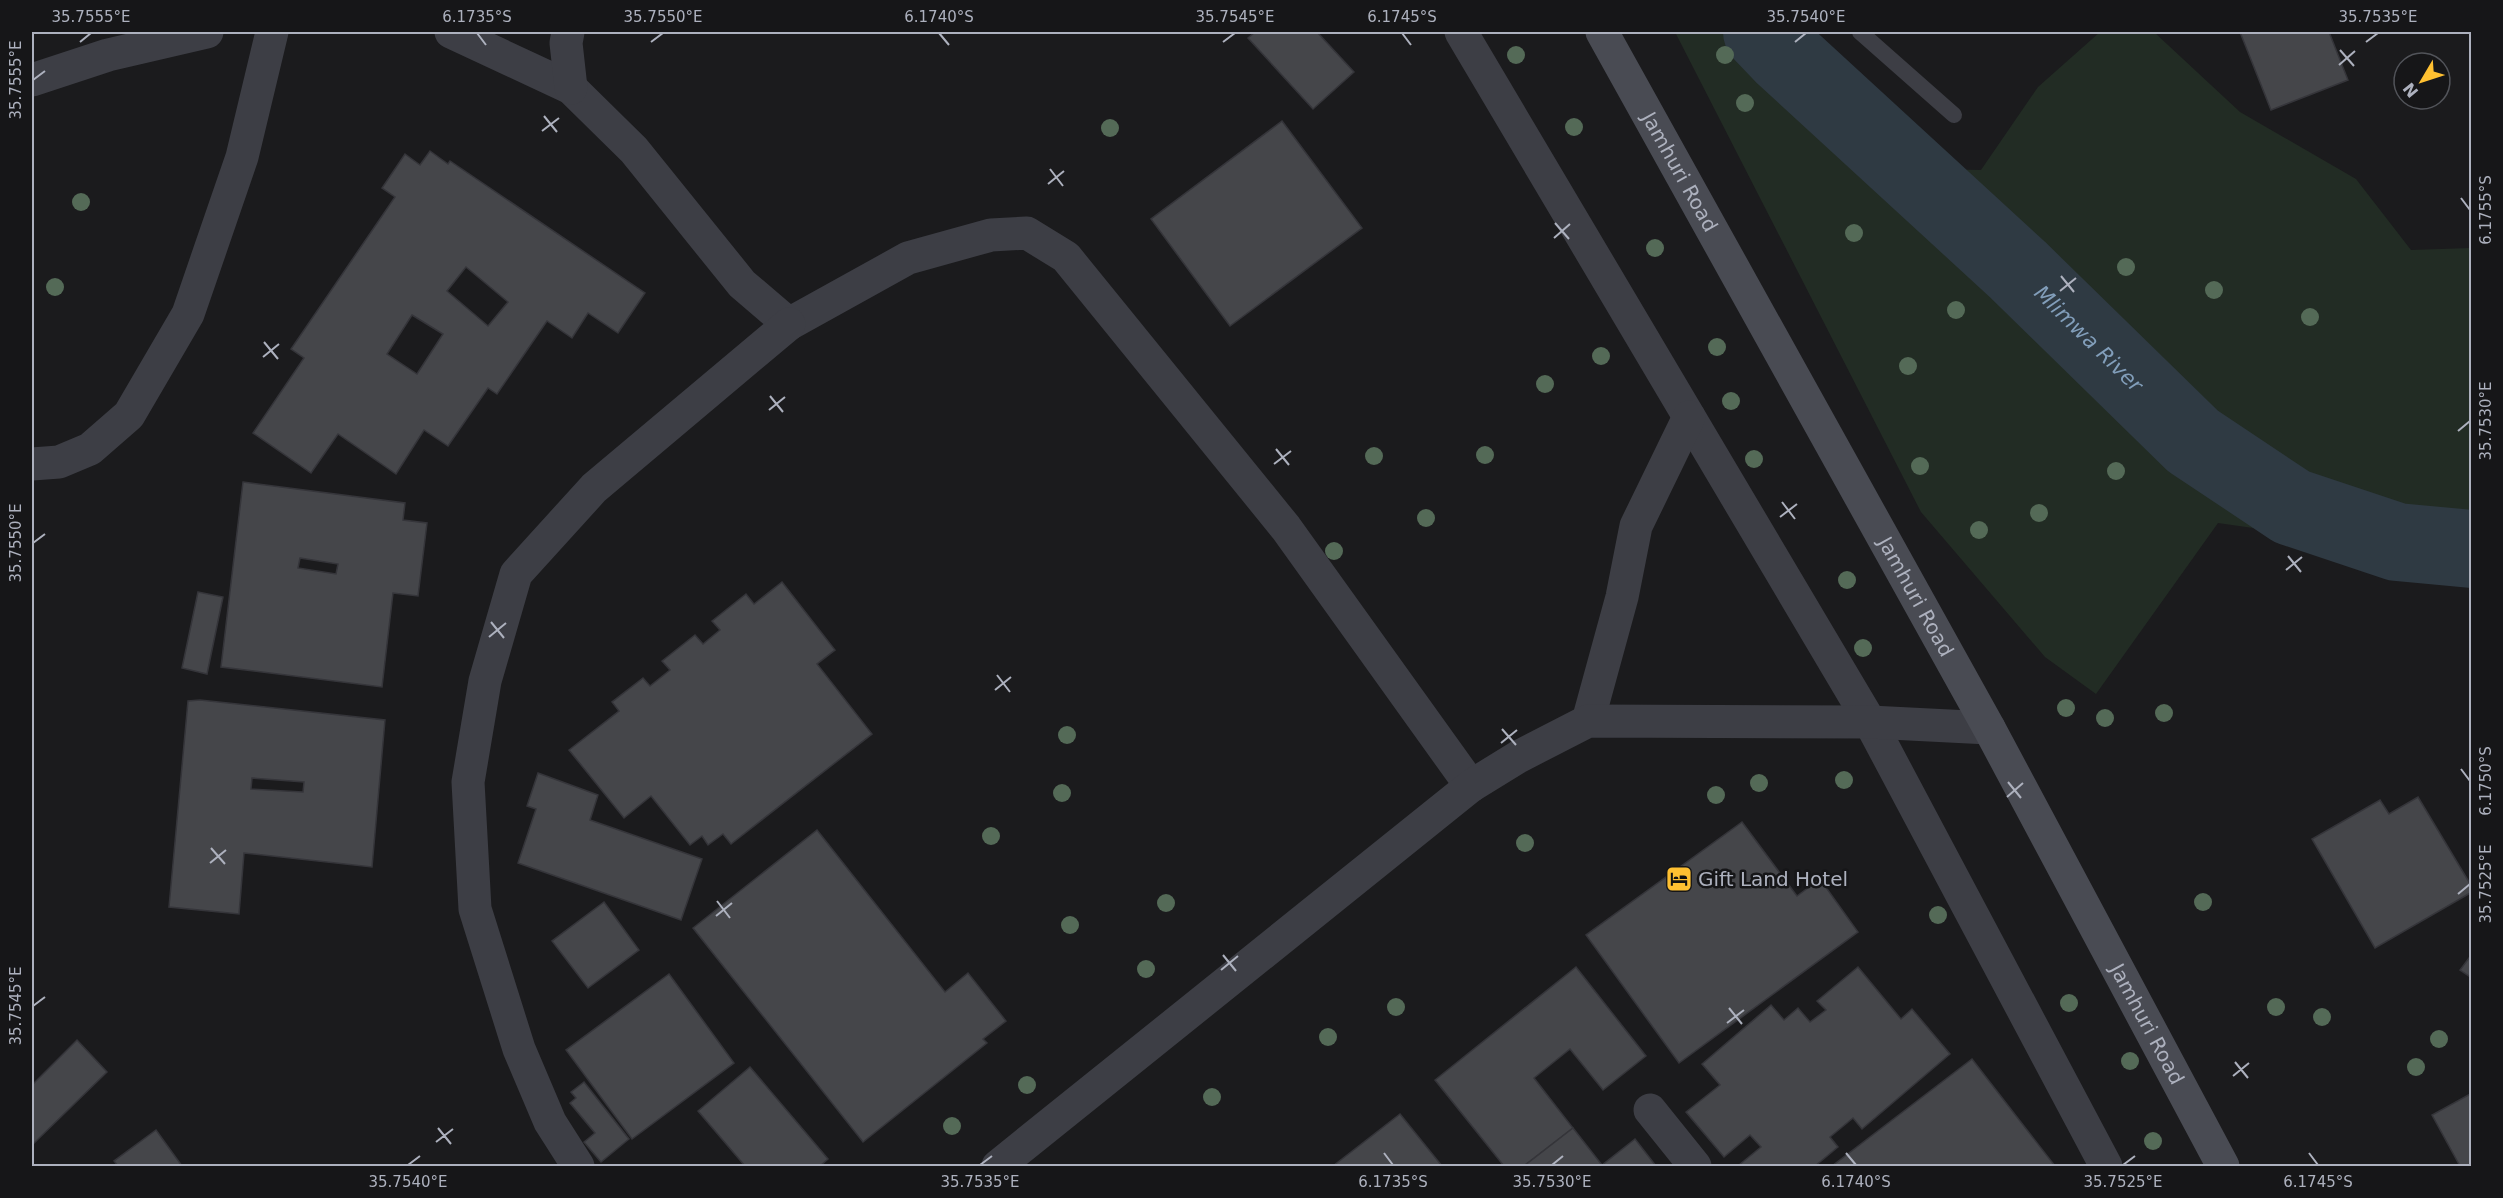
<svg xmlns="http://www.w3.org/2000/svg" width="2503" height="1198" font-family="'DejaVu Sans',sans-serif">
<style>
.green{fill:#222c24}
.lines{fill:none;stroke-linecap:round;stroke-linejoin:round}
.river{stroke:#2f3a43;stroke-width:78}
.building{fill:#45464a;stroke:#35353a;stroke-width:1.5;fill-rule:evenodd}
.lane{stroke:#3d3e45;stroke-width:16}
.street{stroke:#3d3e45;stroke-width:33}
.secondary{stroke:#494b53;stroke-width:33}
.tree{fill:#546a57}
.ticks{fill:none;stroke:#adb1be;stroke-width:2}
.labels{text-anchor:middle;stroke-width:5;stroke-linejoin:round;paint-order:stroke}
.street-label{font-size:20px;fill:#adb1be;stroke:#161618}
.poi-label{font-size:20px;fill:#adb1be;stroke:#161618;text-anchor:start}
.water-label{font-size:21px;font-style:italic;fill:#829eba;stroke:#161618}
.neatline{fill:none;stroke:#adb1be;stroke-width:2}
.ticks-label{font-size:15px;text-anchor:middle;fill:#adb1be}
</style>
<rect width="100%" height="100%" fill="#1b1b1d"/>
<path class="green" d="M1675,32H1784L1933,169L1981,170L2038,87L2100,32H2154L2240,112L2356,179L2411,250L2471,248V559L2218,523L2096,694L2045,657L1921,512Z"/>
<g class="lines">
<path class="river" id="s1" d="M1762,32L1784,55L2018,270L2193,441L2292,507L2397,542L2472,549"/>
</g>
<g class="building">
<path d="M1255,32H1317L1354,72L1313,109L1248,38Z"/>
<path d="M2240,32H2329L2348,80L2271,110Z"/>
<path d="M1282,121L1362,228L1230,326L1151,219Z"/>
<path d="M430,151L448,164L450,161L645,293L618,333L588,313L572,338L547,321L497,394L488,388L448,446L424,430L396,474L338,434L311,473L253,433L304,358L291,349L395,197L382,188L405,154L420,165ZM466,267L508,302L488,326L447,291ZM412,315L443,334L417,374L387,354Z"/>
<path d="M243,482L405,503L403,520L427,523L418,596L393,593L382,687L221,667ZM300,558L338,564L336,574L298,568Z"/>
<path d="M782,582L835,650L817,664L872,734L731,844L723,834L708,845L702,836L690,845L651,796L624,818L569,750L619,711L612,702L643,678L650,686L670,670L662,661L695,635L703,644L720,630L712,621L746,594L754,604Z"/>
<path d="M198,592L223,597L207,674L182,668Z"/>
<path d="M200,700L385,720L372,867L244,853L239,914L169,907L188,701ZM252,778L304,782L303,792L251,789Z"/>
<path d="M538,773L598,795L590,820L702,859L681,920L518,863L536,809L527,806Z"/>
<path d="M2418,797L2472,887V892L2375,948L2312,839L2380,800L2389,814Z"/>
<path d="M1742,822L1797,896L1820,879L1858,932L1679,1063L1586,935Z"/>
<path d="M817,830L945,992L968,973L1006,1021L983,1039L987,1043L863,1142L693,928Z"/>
<path d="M604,902L639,950L588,988L552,941Z"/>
<path d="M2472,954V978L2460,970Z"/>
<path d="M1576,967L1646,1056L1603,1090L1570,1049L1534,1078L1573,1128L1524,1166H1504L1435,1080Z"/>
<path d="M1858,967L1901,1019L1912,1009L1950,1054L1862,1129L1853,1118L1830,1137L1838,1147L1815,1166H1741L1739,1165L1761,1147L1750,1135L1724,1157L1686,1112L1720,1085L1702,1064L1771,1005L1784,1020L1798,1008L1810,1022L1826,1010L1817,1001Z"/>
<path d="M669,974L734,1063L632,1139L566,1050Z"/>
<path d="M77,1040L107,1072L32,1145V1085Z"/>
<path d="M1972,1059L2055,1166H1832Z"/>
<path d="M750,1067L828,1159L820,1166H745L698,1111Z"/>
<path d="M584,1082L629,1139L601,1162L584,1142L595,1133L570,1103L576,1098L571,1092Z"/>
<path d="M2472,1093V1166H2460L2432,1115Z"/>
<path d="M1400,1114L1442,1166H1333Z"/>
<path d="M1573,1128L1602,1165L1524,1166Z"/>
<path d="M156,1130L182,1166H118L114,1161Z"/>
<path d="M1635,1139L1656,1166H1600L1602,1165Z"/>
</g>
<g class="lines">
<path class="lane" d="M1860,32L1954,115"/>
<g class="street">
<path d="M451,32L571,88L634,150L742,284L789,324L908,258L991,235L1027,233L1066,257L1286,528L1471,786"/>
<path d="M568,32L566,43L571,88"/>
<path d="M1461,32L1870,722L2106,1166"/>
<path d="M32,80L108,55L207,32"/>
<path d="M32,464L59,462L90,449L129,415L188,314L242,157L272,32"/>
<path d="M1588,721L1622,597L1636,526L1689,417"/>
<path d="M1650,1110L1695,1166"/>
<path d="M578,1166L550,1122L519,1049L475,909L468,782L485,681L516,574L594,488L789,324"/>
<path d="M998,1166L1471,786L1518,757L1588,721L1870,722L1989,728"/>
</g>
<path class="secondary" id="s2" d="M1602,32L1989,728L2223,1166"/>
</g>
<g class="tree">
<circle cx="1516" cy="55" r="9"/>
<circle cx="1725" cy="55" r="9"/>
<circle cx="1745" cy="103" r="9"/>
<circle cx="1574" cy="127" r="9"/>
<circle cx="1110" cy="128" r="9"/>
<circle cx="81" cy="202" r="9"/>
<circle cx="1854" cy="233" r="9"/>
<circle cx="1655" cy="248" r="9"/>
<circle cx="2126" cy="267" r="9"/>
<circle cx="55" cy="287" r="9"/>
<circle cx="2214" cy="290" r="9"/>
<circle cx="1956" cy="310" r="9"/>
<circle cx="2310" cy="317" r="9"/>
<circle cx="1717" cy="347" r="9"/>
<circle cx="1601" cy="356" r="9"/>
<circle cx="1908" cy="366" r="9"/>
<circle cx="1545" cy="384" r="9"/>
<circle cx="1731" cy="401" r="9"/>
<circle cx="1485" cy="455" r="9"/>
<circle cx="1374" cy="456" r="9"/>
<circle cx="1754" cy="459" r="9"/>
<circle cx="1920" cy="466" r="9"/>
<circle cx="2116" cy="471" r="9"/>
<circle cx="2039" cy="513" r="9"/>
<circle cx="1426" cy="518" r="9"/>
<circle cx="1979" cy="530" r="9"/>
<circle cx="1334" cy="551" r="9"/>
<circle cx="1847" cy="580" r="9"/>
<circle cx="1863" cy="648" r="9"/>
<circle cx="2066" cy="708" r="9"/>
<circle cx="2164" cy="713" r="9"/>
<circle cx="2105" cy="718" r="9"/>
<circle cx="1067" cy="735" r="9"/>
<circle cx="1844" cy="780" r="9"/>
<circle cx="1759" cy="783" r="9"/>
<circle cx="1062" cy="793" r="9"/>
<circle cx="1716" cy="795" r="9"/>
<circle cx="991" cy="836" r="9"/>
<circle cx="1525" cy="843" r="9"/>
<circle cx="2203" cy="902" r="9"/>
<circle cx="1166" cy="903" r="9"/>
<circle cx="1938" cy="915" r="9"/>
<circle cx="1070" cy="925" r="9"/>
<circle cx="1146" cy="969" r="9"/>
<circle cx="2069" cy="1003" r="9"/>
<circle cx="1396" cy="1007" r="9"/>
<circle cx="2276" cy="1007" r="9"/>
<circle cx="2322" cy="1017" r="9"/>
<circle cx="1328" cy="1037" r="9"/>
<circle cx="2439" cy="1039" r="9"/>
<circle cx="2130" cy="1061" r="9"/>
<circle cx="2416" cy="1067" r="9"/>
<circle cx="1027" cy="1085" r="9"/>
<circle cx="1212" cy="1097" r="9"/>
<circle cx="952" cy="1126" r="9"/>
<circle cx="2153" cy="1141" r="9"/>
</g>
<path class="ticks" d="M477,33L486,45M939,33L949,45M1402,33L1411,45M80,42L91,33M651,42L663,33M1223,42L1235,33M1795,42L1806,33M2366,42L2378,33M2340,50L2354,66M2339,65L2355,51M33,80L45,71M544,116L557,132M542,131L559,118M1050,169L1063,186M1048,184L1064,171M2461,198L2470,210M1555,223L1569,239M1554,238L1570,224M2061,276L2074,292M2060,291L2076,278M264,342L278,359M263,357L279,344M770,396L783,412M769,410L785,397M2458,431L2470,421M1276,449L1289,465M1274,464L1291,451M1782,502L1795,519M1780,517L1797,504M33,543L45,534M2288,556L2301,572M2286,570L2302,557M491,622L504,638M489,637L506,623M997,675L1010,692M995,690L1011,677M1502,729L1516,745M1501,743L1517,730M2461,769L2470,781M2008,782L2021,798M2007,797L2023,783M211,848L225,864M210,863L226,850M2458,894L2470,884M717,901L730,918M716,916L732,903M1223,955L1236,971M1221,970L1238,956M33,1006L45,997M1729,1008L1742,1024M1727,1023L1744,1010M2235,1062L2248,1078M2233,1076L2249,1063M438,1128L451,1144M436,1142L453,1129M1384,1153L1393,1165M1846,1153L1856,1165M2309,1153L2318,1165M408,1165L420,1156M980,1165L992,1156M1552,1165L1563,1156M2123,1165L2135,1156"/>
<defs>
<symbol id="hotel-square" viewBox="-11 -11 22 22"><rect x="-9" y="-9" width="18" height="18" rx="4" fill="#ffc031" stroke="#161618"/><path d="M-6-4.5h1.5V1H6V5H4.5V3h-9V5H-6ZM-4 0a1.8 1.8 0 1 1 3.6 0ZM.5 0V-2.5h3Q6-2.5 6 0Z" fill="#111"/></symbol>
</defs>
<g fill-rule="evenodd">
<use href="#hotel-square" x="1664" y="864" width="30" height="30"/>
</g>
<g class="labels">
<g class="street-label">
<text dy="7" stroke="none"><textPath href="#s2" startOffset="160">Jamhuri Road</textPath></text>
<text dy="7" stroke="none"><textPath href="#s2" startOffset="646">Jamhuri Road</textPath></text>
<text dy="7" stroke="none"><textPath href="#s2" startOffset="1132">Jamhuri Road</textPath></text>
</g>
<g class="poi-label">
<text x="1698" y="886">Gift Land Hotel</text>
</g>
<g class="water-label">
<text dy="7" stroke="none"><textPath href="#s1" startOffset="448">Mlimwa River</textPath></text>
</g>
</g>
<rect width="2503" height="1198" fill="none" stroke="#161618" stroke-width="66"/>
<g transform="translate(2422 81) rotate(231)"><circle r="28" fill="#161618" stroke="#52545a" stroke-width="1.5"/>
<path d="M0-4.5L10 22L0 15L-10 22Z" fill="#ffc031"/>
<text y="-9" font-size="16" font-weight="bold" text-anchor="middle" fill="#adb1be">N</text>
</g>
<rect x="33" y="33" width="2437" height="1132" class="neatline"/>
<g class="ticks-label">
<text x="91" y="22">35.7555°E</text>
<text x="477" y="22">6.1735°S</text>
<text x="663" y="22">35.7550°E</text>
<text x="939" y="22">6.1740°S</text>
<text x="1235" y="22">35.7545°E</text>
<text x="1402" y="22">6.1745°S</text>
<text x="1806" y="22">35.7540°E</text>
<text x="2378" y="22">35.7535°E</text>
<text transform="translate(16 80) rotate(-90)" y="5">35.7555°E</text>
<text transform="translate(2486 210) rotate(-90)" y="5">6.1755°S</text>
<text transform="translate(2486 421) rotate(-90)" y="5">35.7530°E</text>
<text transform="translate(16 543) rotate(-90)" y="5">35.7550°E</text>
<text transform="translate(2486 781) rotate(-90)" y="5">6.1750°S</text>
<text transform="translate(2486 884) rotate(-90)" y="5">35.7525°E</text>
<text transform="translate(16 1006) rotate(-90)" y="5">35.7545°E</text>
<text x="408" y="1187">35.7540°E</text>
<text x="980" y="1187">35.7535°E</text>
<text x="1393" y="1187">6.1735°S</text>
<text x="1552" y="1187">35.7530°E</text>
<text x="1856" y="1187">6.1740°S</text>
<text x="2123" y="1187">35.7525°E</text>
<text x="2318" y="1187">6.1745°S</text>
</g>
</svg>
